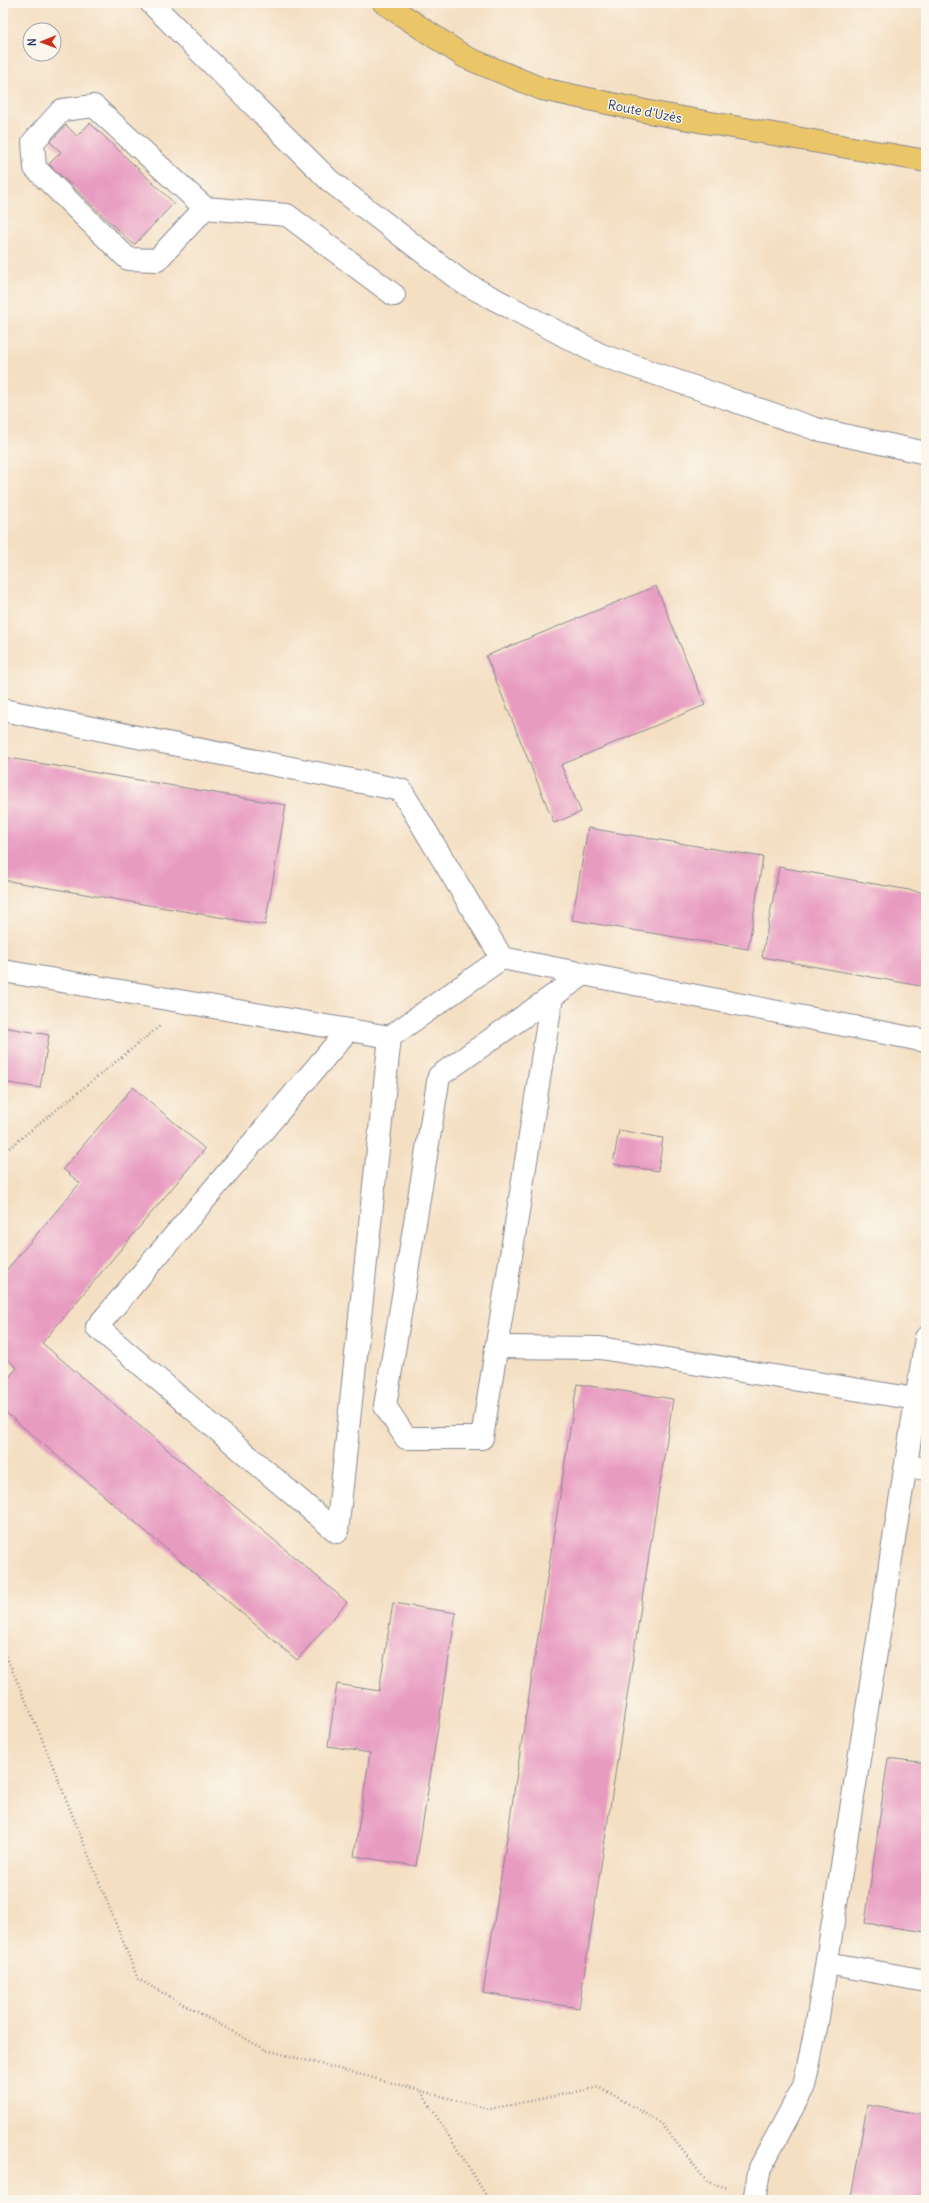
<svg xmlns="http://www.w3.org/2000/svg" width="929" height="2203" font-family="Delius,sans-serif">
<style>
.building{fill:#e89bc1}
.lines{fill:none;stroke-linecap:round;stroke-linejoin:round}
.minor-casing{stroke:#888790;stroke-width:24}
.major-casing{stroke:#888790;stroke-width:24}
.path{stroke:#888790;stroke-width:2.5;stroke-dasharray:1 3;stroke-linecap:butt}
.minor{stroke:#fff;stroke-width:22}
.major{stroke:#ebc669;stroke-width:22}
.labels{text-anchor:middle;stroke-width:3;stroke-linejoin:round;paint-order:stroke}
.street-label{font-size:13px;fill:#1b2f5e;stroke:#fbf7ec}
</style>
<rect width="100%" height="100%" fill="#fbf7ec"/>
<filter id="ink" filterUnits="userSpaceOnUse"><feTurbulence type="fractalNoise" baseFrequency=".025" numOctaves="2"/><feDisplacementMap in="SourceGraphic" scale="8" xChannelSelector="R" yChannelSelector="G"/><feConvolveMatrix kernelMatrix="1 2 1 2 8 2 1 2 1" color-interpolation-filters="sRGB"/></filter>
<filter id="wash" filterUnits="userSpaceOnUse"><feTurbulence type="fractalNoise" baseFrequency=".012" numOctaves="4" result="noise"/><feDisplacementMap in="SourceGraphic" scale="16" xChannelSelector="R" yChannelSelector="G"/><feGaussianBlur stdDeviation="0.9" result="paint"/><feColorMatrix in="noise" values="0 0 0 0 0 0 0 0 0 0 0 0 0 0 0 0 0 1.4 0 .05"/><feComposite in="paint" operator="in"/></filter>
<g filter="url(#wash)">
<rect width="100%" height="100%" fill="#f4dfc3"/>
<g id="blocks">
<g class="building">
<path d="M90,123L174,203L134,245L49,164L61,152L50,142L66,125L77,136Z"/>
<path d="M656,586L705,705L561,765L581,812L554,823L486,656Z"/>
<path d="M3,757L286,805L265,925L3,880Z"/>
<path d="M588,828L763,857L748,949L572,920Z"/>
<path d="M779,867L926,893V987L762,957Z"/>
<path d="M3,1027L49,1035L40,1088L3,1082Z"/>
<path d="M133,1087L205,1149L42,1343L347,1602L297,1660L3,1410V1384L17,1368L3,1355V1274L80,1183L63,1169Z"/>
<path d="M619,1130L663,1138L658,1171L613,1164Z"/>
<path d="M577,1384L673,1399L579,2008L483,1993Z"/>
<path d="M393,1603L456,1613L416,1866L354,1856L370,1753L328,1746L337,1684L379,1691Z"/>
<path d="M888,1758L926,1763V1932L865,1923Z"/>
<path d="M867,2105L926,2115V2200L851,2198Z"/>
</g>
</g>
</g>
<g filter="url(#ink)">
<use href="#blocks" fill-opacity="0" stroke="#888790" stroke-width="1"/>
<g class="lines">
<defs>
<g id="minor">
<path d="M151,3L330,181L462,282L601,355L816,429L926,453"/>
<path d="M205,208L157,260L128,259L35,168L33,142L62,110L94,106L205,208L287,215L394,295"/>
<path d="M3,710L401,790L502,958"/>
<path d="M3,971L390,1037L502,958L926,1041"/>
<path d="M552,997L482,1438H406L385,1406L439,1076L584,974"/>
<path d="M348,1030L97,1327L337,1532L390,1037"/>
<path d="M496,1347L600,1348L916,1399"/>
<path d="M906,1466L926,1469"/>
<path d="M827,1963L926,1981"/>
<path d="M754,2200L760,2168L804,2086L817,2023L926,1338"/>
</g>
<path id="major" d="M384,3L465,57L542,89L654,113L926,161"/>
</defs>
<use href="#minor" class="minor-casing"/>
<use href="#major" class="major-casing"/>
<g class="path">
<path d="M3,1153L160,1026"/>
<path d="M3,1649L38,1729L138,1979L266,2050L420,2090L489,2200"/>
<path d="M421,2091L490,2109L600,2087L662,2124L707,2182L728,2188"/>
</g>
<use href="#minor" class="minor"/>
<use href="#major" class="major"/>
</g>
</g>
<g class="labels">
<g class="street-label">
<text transform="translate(645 111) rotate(11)" y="5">Route d'Uzès</text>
</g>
</g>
<rect width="929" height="2203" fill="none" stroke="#fbf7ec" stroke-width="16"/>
<g transform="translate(42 42) rotate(269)"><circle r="19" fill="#fbf7ec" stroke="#a1a7b3"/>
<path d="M0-3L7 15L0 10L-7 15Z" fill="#c8321e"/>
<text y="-6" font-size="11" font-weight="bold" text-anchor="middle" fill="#1b2f5e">N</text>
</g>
</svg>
